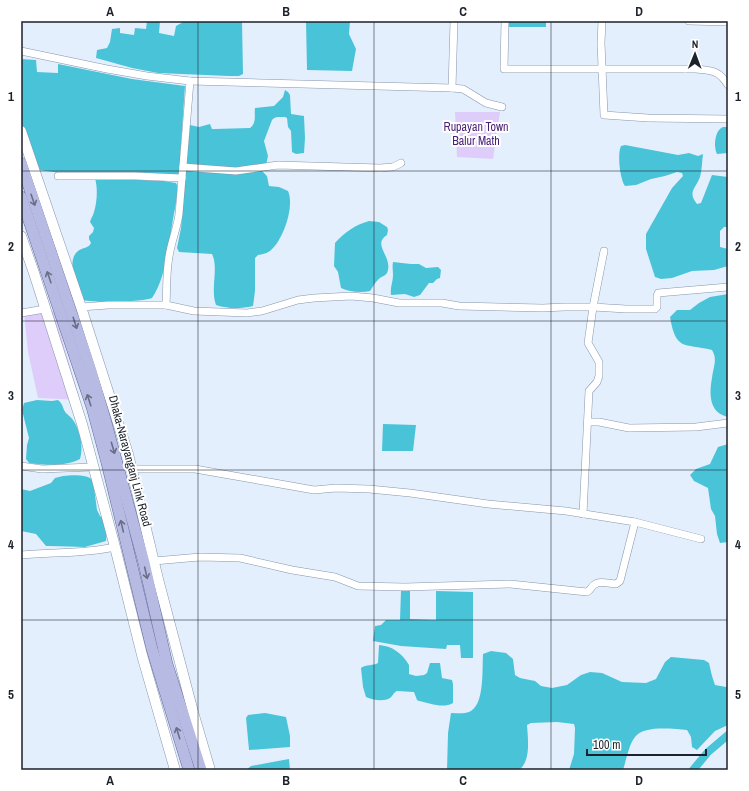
<svg xmlns="http://www.w3.org/2000/svg" width="749" height="791" font-family="'Archivo Narrow',sans-serif">
<style>
.green{fill:#decdfa}
.water{fill:#49c3d8}
.lines{fill:none;stroke-linecap:round;stroke-linejoin:round}
.canal{stroke:#49c3d8;stroke-width:8}
.street-casing{stroke:#8696ac;stroke-width:8}
.secondary-casing{stroke:#8696ac;stroke-width:11}
.primary-casing{stroke:#626897;stroke-width:12}
.street{stroke:#fff;stroke-width:7}
.secondary{stroke:#fff;stroke-width:10}
.primary{stroke:#b7bbe4;stroke-width:11}
.oneway{stroke:#6a6e87}
.grid{fill:none;stroke:#1c222a;stroke-width:1;stroke-opacity:0.55}
.labels{text-anchor:middle;stroke-width:4;stroke-linejoin:round;paint-order:stroke}
.park-label{font-size:12px;fill:#481d74;stroke:#fff}
.street-label{font-size:12px;fill:#1c222a;stroke:#fff}
.neatline{fill:none;stroke:#1c222a;stroke-width:1.5}
.grid-label{font-size:13px;text-anchor:middle;font-weight:bold;fill:#1c222a}
</style>
<rect width="100%" height="100%" fill="#e4effd"/>
<g class="green">
<path d="M455,112H500L493,159L457,157Z"/>
<path d="M54,311L80,400L38,398L28,352L24,313Z"/>
</g>
<g class="water">
<path d="M147,21H160L159,33L174,36L176,26L185,21H242L243,74L239,76H229L158,73L132,68L96,58L97,50L107,48L110,42L112,29L120,28V33L134,35L135,28L146,29Z"/>
<path d="M306,21H350L349,34L356,49L352,71L307,70Z"/>
<rect x="509" y="21" width="37" height="6"/>
<path d="M21,59L36,60L37,72L58,73V64L132,79L185,86L179,174L175,175L61,173L39,170L28,147L21,124Z"/>
<path d="M285,90L288,92L290,95L291,114L304,116L305,138L304,153L296,154L292,152L291,131L288,127L287,118L285,117C280,117 275,116 272,120L264,141L268,156L266,165L245,168L186,165L190,125L199,127L210,124L212,129H214L250,128C257,123 254,115 255,108L274,106L283,97Z"/>
<path d="M723,127H728V153L717,154C713,146 715,130 723,127Z"/>
<path d="M625,145L678,155L689,153L698,156L703,154C702,161 702,170 700,177C696,188 687,192 697,204L701,203L712,175L728,177V227H724L720,231V247L728,249V266L714,270L692,271L672,278L661,279L655,277L646,249V234L672,188L683,176L682,173L677,172L665,176L651,179L636,185L625,186C620,179 617,154 621,146Z"/>
<path d="M186,170L262,171L267,176L269,186L279,187L288,191C295,206 283,241 270,251C266,254 262,254 258,255L255,258V291L253,306C241,309 228,309 216,305C210,289 219,268 212,254L179,252L177,248L181,228Z"/>
<path d="M95,178L163,181L176,183L177,185C178,197 175,208 173,219C169,243 166,278 152,298C143,302 93,303 83,300C78,286 65,262 78,251C83,247 88,249 91,243L89,239V236L93,232L94,228L90,222C91,218 93,216 94,212C97,202 98,189 95,178Z"/>
<path d="M369,221L379,222L387,227L388,230L387,235C371,245 394,257 387,273C385,276 383,276 380,278C375,282 373,287 370,291C361,293 349,292 341,288L338,272L334,266L335,243C345,232 355,225 369,221Z"/>
<path d="M393,262L411,264H419L426,268L438,267L441,270L440,278L437,279L433,283H429L420,295L414,297L405,294L391,295C390,287 393,282 393,275C393,270 392,267 393,262Z"/>
<path d="M728,294V417C709,413 709,394 712,378C713,368 718,359 712,350C683,343 676,351 670,317L677,310H690L699,303L710,297Z"/>
<path d="M37,400L52,401L58,400C64,405 62,408 66,413C68,415 71,417 73,420C80,430 84,447 80,459C65,467 45,465 29,463L26,459L27,445L29,438L22,410L24,403Z"/>
<path d="M383,424L416,425L413,451H382Z"/>
<path d="M728,444V542L720,543L717,534L715,516L711,509L708,488L694,481L690,475L696,469L710,464L718,447Z"/>
<path d="M63,476C72,475 86,474 93,480L97,510L100,516L104,519L107,531L106,541L85,547L51,546H46L36,534L21,531V489L30,491L51,483L55,478Z"/>
<path d="M401,591H410V619L436,620V591L473,592V658H461L460,645H447L446,649L401,646L373,641L375,626L381,625L386,620H400Z"/>
<path d="M379,645C392,646 402,653 409,665V674L416,676L424,675L427,673L430,663H440L442,678L452,680L453,684V703C443,709 429,703 419,701L417,700L414,692L397,691C393,693 393,696 390,698C384,702 372,700 366,697L363,687L361,668C366,664 373,666 378,663Z"/>
<path d="M491,651L506,653L513,659L515,675L520,678L535,681L541,686L552,688L567,685L581,675L590,672L602,673L622,682L646,683L656,679L665,662L671,657L704,660L709,663L712,676L715,685L726,687L728,686V725L715,731L697,750L692,747L691,737L687,730C673,729 644,725 635,737C629,744 626,761 623,770H569L574,754L575,728L574,724L557,722L531,723L527,725C528,739 531,761 519,770H447L448,733L451,713C456,713 464,714 469,712C485,706 482,668 483,654Z"/>
<path d="M265,713L286,717L290,736V747L249,750L246,718L248,715Z"/>
<path d="M289,759L290,770H246L251,766Z"/>
</g>
<g class="lines">
<path class="canal" d="M693,770L708,752L728,735"/>
<defs>
<g id="street">
<path d="M505,21L504,69H696C712,71 719,70 728,85"/>
<path d="M602,21L601,43L604,115L648,118L728,119"/>
<path d="M689,21L728,22"/>
<path d="M21,51L107,69L147,76L190,81L452,88L463,89L486,103L502,107"/>
<path d="M452,88L454,21"/>
<path d="M183,167L236,171L278,165L380,168L393,167L401,163"/>
<path d="M58,176H135L182,178"/>
<path d="M604,251L593,307L626,309H655L657,307V296L658,293L728,287"/>
<path d="M166,305C167,289 166,273 169,257C171,242 177,229 179,214L190,81"/>
<path d="M81,307L108,305H166L194,311L247,313L262,311L298,300L314,298L351,296L373,298L399,303H442L459,306L543,308L564,307H593L588,343L599,362V376L597,382L589,391L583,514"/>
<path d="M21,313L45,309"/>
<path d="M588,422H599L629,428L696,427L728,423"/>
<path d="M21,466L42,469L93,467"/>
<path d="M132,469H195L314,490L336,488L369,489L410,493L488,504L566,511L635,522L701,539"/>
<path d="M21,555C53,552 84,554 115,547"/>
<path d="M154,561L200,557L240,558L292,570L335,577L358,586L405,587L510,584L587,592C591,590 591,587 594,585C599,580 610,584 616,584L620,581L635,522"/>
</g>
<g id="secondary">
<path d="M21,131L81,307L128,454L158,579L193,712L210,770"/>
<path d="M21,236L34,273L82,424L115,547L142,655L175,770"/>
</g>
<g id="primary">
<path d="M21,163L90,368L105,419L144,563L167,664L201,770"/>
<path d="M21,197L92,407L107,463L152,649L189,770"/>
</g>
</defs>
<use href="#street" class="street-casing"/>
<use href="#secondary" class="secondary-casing"/>
<use href="#primary" class="primary-casing"/>
<use href="#street" class="street"/>
<use href="#secondary" class="secondary"/>
<use href="#primary" class="primary"/>
</g>
<defs><path id="oneway-shaft" d="M-6 0H5M1.5-3L5.5 0L1.5 3" fill="none" stroke-width="1.6" stroke-linecap="round" stroke-linejoin="round"/></defs>
<g class="oneway">
<use href="#oneway-shaft" transform="translate(33 200) rotate(71)"/>
<use href="#oneway-shaft" transform="translate(49 277) rotate(-109)"/>
<use href="#oneway-shaft" transform="translate(75 323) rotate(72)"/>
<use href="#oneway-shaft" transform="translate(89 400) rotate(-108)"/>
<use href="#oneway-shaft" transform="translate(113 448) rotate(74)"/>
<use href="#oneway-shaft" transform="translate(122 526) rotate(-103)"/>
<use href="#oneway-shaft" transform="translate(146 573) rotate(77)"/>
<use href="#oneway-shaft" transform="translate(178 733) rotate(-107)"/>
</g>
<path class="grid" d="M198,21V770M374,21V770M551,21V770M21,171H728M21,321H728M21,470H728M21,620H728"/>
<g class="labels">
<g class="park-label">
<text x="476" y="131">Rupayan Town<tspan x="476" dy="14">Balur Math</tspan></text>
</g>
<g class="street-label">
<text transform="translate(130 461) rotate(75)" y="4">Dhaka-Narayanganj Link Road</text>
</g>
</g>
<rect width="749" height="791" fill="none" stroke="#ffffff" stroke-width="44"/>
<g transform="translate(695 54) rotate(1)" stroke="#ffffff" stroke-width="3" paint-order="stroke">
<path d="M0-3L7 15L0 10L-7 15Z" fill="#1c222a"/>
<text y="-6" font-size="11" font-weight="bold" text-anchor="middle" fill="#1c222a">N</text>
</g>
<path d="M587 749v6h119v-6" fill="none" stroke="#1c222a" stroke-width="2"/>
<text x="593" y="749" font-size="12" fill="#1c222a" stroke="#ffffff" stroke-width="3" paint-order="stroke">100 m</text>
<rect x="22" y="22" width="705" height="747" class="neatline"/>
<g class="grid-label">
<text x="110" y="16">A</text>
<text x="286" y="16">B</text>
<text x="463" y="16">C</text>
<text x="639" y="16">D</text>
<text x="11" y="101">1</text>
<text x="738" y="101">1</text>
<text x="11" y="251">2</text>
<text x="738" y="251">2</text>
<text x="11" y="400">3</text>
<text x="738" y="400">3</text>
<text x="11" y="549">4</text>
<text x="738" y="549">4</text>
<text x="11" y="699">5</text>
<text x="738" y="699">5</text>
<text x="110" y="785">A</text>
<text x="286" y="785">B</text>
<text x="463" y="785">C</text>
<text x="639" y="785">D</text>
</g>
</svg>
